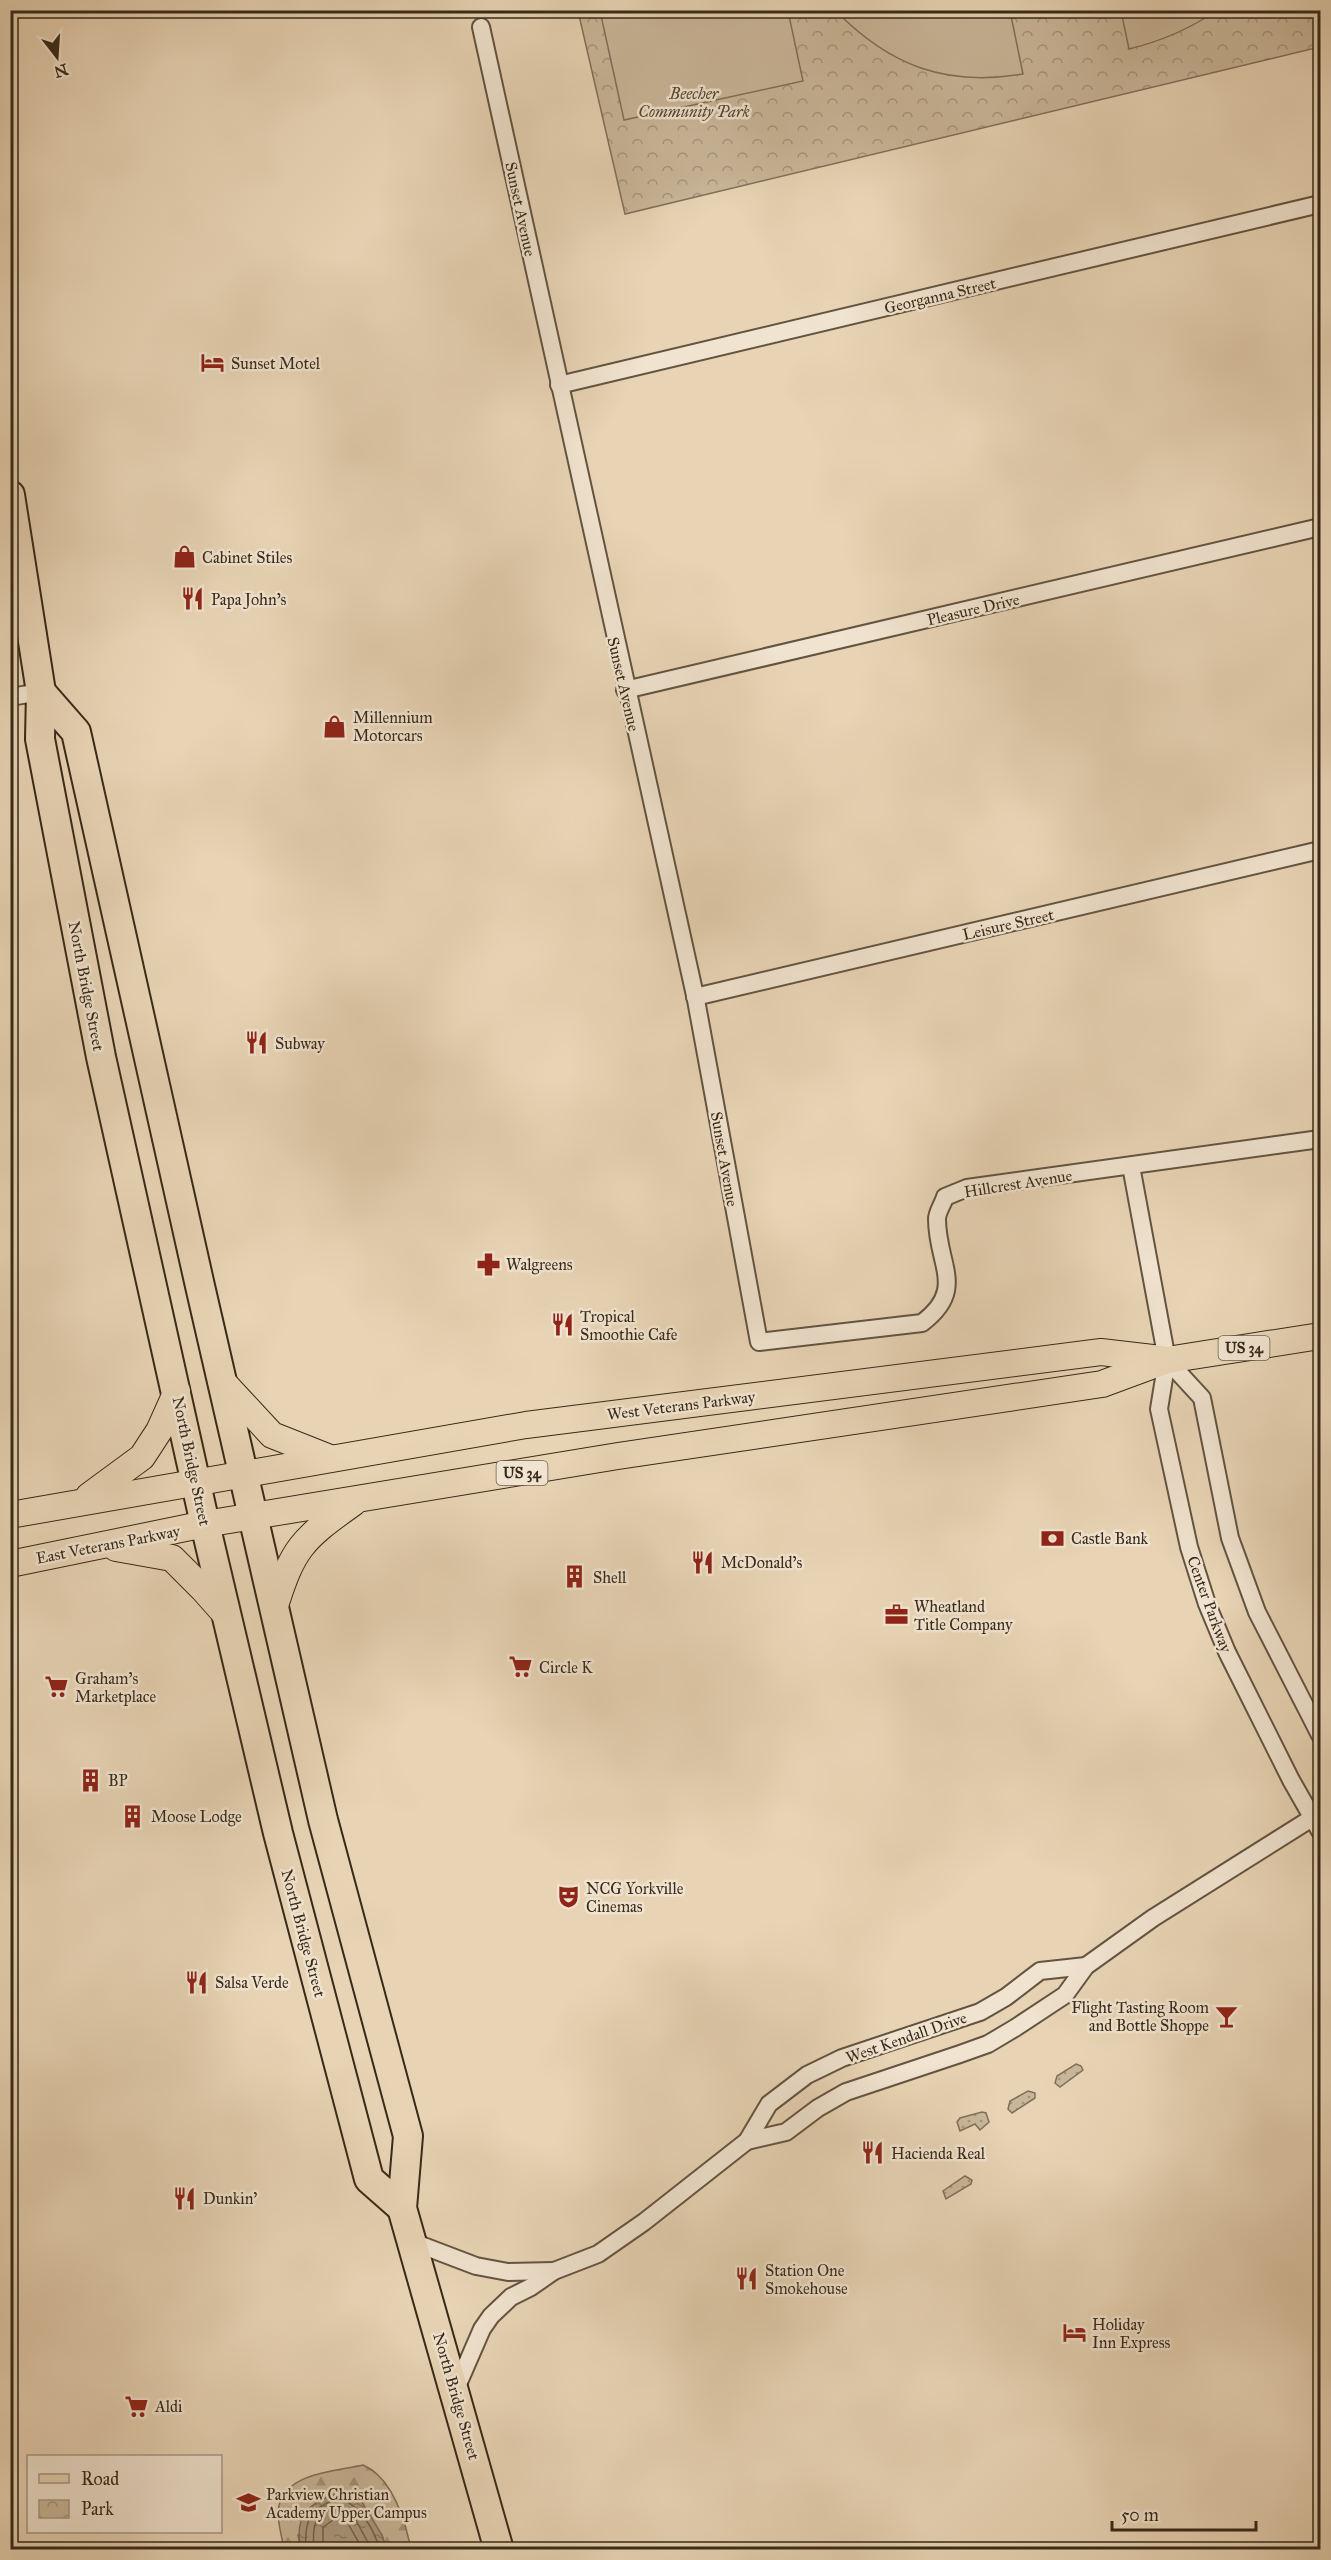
<svg xmlns="http://www.w3.org/2000/svg" width="1331" height="2560" font-family="'IM FELL Great Primer',serif">
<style>
.grass{fill:url(#grass-dots);stroke:#80705a;stroke-width:1.5}
.forest{fill:url(#forest-firs);stroke:#80705a;stroke-width:1.5}
.park{fill:url(#park-crowns);stroke:#80705a;stroke-width:1.5}
.pitch{fill:#cab79a;stroke:#80705a;stroke-width:1.5}
.water{fill:url(#water-ripples);stroke:#7d6d57;stroke-width:1.5}
.lines{fill:none;stroke-linecap:round;stroke-linejoin:round}
.shore{stroke:#72624c;stroke-width:1.5}
.street-casing{stroke:#635440;stroke-width:20}
.primary-casing{stroke:#372a19;stroke-width:28}
.highway-casing{stroke:#372a19;stroke-width:32}
.street{stroke:#f0e3cf;stroke-width:16}
.primary{stroke:#e8d4b5;stroke-width:26}
.highway{stroke:#e8d4b5;stroke-width:28}
.labels{text-anchor:middle;stroke-width:5;stroke-linejoin:round;paint-order:stroke}
.shield{fill:#f0e3cf;stroke:#6e6250;stroke-width:1.5}
.shield-label{font-size:15px;font-weight:bold;fill:#372a19}
.park-label{font-size:16px;font-style:italic;fill:#544633;stroke:#f0e3cf}
.street-label{font-size:16px;fill:#372a19;stroke:#f0e3cf}
.poi-label{font-size:16px;fill:#372a19;stroke:#f0e3cf;text-anchor:start}
</style>
<defs>
<pattern id="grass-dots" width="8" height="8" patternUnits="userSpaceOnUse" patternTransform="scale(1.5)"><rect width="8" height="8" fill="#cab79a"/><path d="M2 2h.1M6 6h.1" fill="none" stroke="#a5957d" stroke-width="1.8" stroke-linecap="round"/></pattern>
<pattern id="forest-firs" width="22" height="20" patternUnits="userSpaceOnUse" patternTransform="scale(1.5)"><rect width="22" height="20" fill="#cab79a"/><path d="M5 1l3.5 6h-7zM16 11l3.5 6h-7z" fill="#a5957d"/></pattern>
<pattern id="park-crowns" width="20" height="18" patternUnits="userSpaceOnUse" patternTransform="scale(1.5)"><rect width="20" height="18" fill="#cab79a"/><path d="M2 6a3 3 0 1 1 6 0M12 15a3 3 0 1 1 6 0" fill="none" stroke="#a5957d"/></pattern>
<pattern id="water-ripples" width="26" height="14" patternUnits="userSpaceOnUse" patternTransform="scale(1.5)"><rect width="26" height="14" fill="#ac9a80"/><path d="M2 4q2-2 4 0t4 0M15 11q2-2 4 0t4 0" fill="none" stroke="#8d7e68"/></pattern>
</defs>
<rect width="100%" height="100%" fill="#e8d4b5"/>
<filter id="stains"><feTurbulence type="fractalNoise" baseFrequency=".00333" numOctaves="4"/><feColorMatrix values="0 0 0 0 .2 0 0 0 0 .09 0 0 0 0 .02 0 0 0 .5 -.17"/></filter>
<radialGradient id="worn" r=".72"><stop offset=".6" stop-color="#630" stop-opacity="0"/><stop offset="1" stop-color="#630" stop-opacity=".3"/></radialGradient>
<g class="grass">
<path d="M1076,2064L1081,2066L1083,2070L1060,2087L1055,2083L1057,2076Z"/>
<path d="M1028,2091L1035,2093V2098L1012,2113L1008,2109L1010,2101Z"/>
<path d="M982,2112L986,2113L989,2122L980,2130L975,2124L960,2131L957,2122L960,2118Z"/>
<path d="M965,2176L972,2180L971,2184L946,2199L943,2191Z"/>
</g>
<path class="forest" d="M363,2465C393,2478 405,2520 411,2549H386L382,2535H298L301,2549H284C282,2536 275,2516 280,2502C291,2472 337,2471 363,2465Z"/>
<path class="park" d="M578,11H1320V47L625,214Z"/>
<g class="pitch">
<path d="M600,11H788L803,81L624,120Z"/>
<path d="M836,11H1010L1023,74C946,87 890,66 836,11Z"/>
<path d="M1121,11V10L1216,11C1188,30 1162,41 1129,49Z"/>
</g>
<path class="water" d="M341,2492L362,2502L382,2535L386,2549H301C293,2515 310,2502 341,2492Z"/>
<g class="lines">
<g class="shore">
<path d="M306,2550C304,2519 309,2508 340,2498C361,2507 373,2527 380,2550"/>
<path d="M314,2550C312,2525 313,2515 339,2507L352,2513L372,2550"/>
<path d="M323,2550V2527L339,2516L346,2520L363,2550"/>
</g>
<defs>
<g id="street">
<path d="M481,27L696,1000L759,1342L922,1323C967,1289 937,1265 937,1219C937,1212 943,1204 945,1197L967,1188L1320,1139"/>
<path d="M559,385L1320,204"/>
<path d="M625,690L1320,527"/>
<path d="M10,697L41,692"/>
<path d="M695,997L1320,850"/>
<path d="M1131,1166L1167,1360L1159,1409L1189,1547L1207,1604L1227,1652L1291,1780L1320,1831"/>
<path d="M1167,1360L1202,1398L1230,1538L1257,1612L1320,1735"/>
<path d="M747,2141L786,2132L818,2108L846,2092L960,2054L988,2044L1015,2028L1065,1995L1086,1966L1153,1918L1320,1813"/>
<path d="M413,2242L476,2266L508,2272L554,2271"/>
<path d="M455,2391L482,2329L491,2316L511,2297L531,2287L554,2271L598,2254L644,2222L747,2141L769,2104L807,2075L842,2058L980,2012L1006,1997L1040,1971L1086,1966"/>
</g>
<g id="primary">
<path d="M221,1380L272,1435L330,1458"/>
<path d="M89,1496L142,1457L159,1431L177,1391"/>
<path d="M10,1515L526,1425L1101,1352L1161,1359"/>
<path d="M116,1548L172,1558L203,1589L227,1616"/>
<path d="M10,1564L205,1524L618,1456L1102,1384L1167,1360L1320,1336"/>
<path d="M274,1609C293,1548 301,1540 353,1503"/>
</g>
<g id="highway">
<path d="M10,495L41,692L40,739L101,1057L205,1524L278,1833L369,2179L402,2208"/>
<path d="M41,692L76,732L200,1286L323,1820L408,2136L402,2208L499,2550"/>
</g>
</defs>
<use href="#street" class="street-casing"/>
<use href="#primary" class="primary-casing"/>
<use href="#highway" class="highway-casing"/>
<use href="#street" class="street"/>
<use href="#primary" class="primary"/>
<use href="#highway" class="highway"/>
</g>
<defs>
<symbol id="hotel-bare" viewBox="-9 -9 18 18"><path d="M-6-4.5h1.5V1H6V5H4.5V3h-9V5H-6ZM-4 0a1.8 1.8 0 1 1 3.6 0ZM.5 0V-2.5h3Q6-2.5 6 0Z" fill="#8f2418" stroke="#f0e3cf" stroke-width="2.5" paint-order="stroke"/></symbol>
<symbol id="shop-bare" viewBox="-9 -9 18 18"><path d="M-5-2.5h2.3a2.7 3.5 0 0 1 5.4 0H5L5.5 6h-11ZM-1.5-2.5h3a1.5 2.3 0 0 0-3 0Z" fill="#8f2418" stroke="#f0e3cf" stroke-width="2.5" paint-order="stroke"/></symbol>
<symbol id="restaurant-bare" viewBox="-9 -9 18 18"><path d="M-5-6h1v4h1v-4h1v4h1v-4h1v5L-1.5 .5V6h-2V.5L-5-1ZM5-6V6H3V1.5H1.5Q1.5-4 5-6Z" fill="#8f2418" stroke="#f0e3cf" stroke-width="2.5" paint-order="stroke"/></symbol>
<symbol id="pharmacy-bare" viewBox="-9 -9 18 18"><path d="M-2-6h4v4h4v4h-4v4h-4v-4h-4v-4h4Z" fill="#8f2418" stroke="#f0e3cf" stroke-width="2.5" paint-order="stroke"/></symbol>
<symbol id="bank-bare" viewBox="-9 -9 18 18"><path d="M-6-4H6V4H-6ZM0-2.3a2.3 2.3 0 1 0 0 4.6a2.3 2.3 0 1 0 0-4.6Z" fill="#8f2418" stroke="#f0e3cf" stroke-width="2.5" paint-order="stroke"/></symbol>
<symbol id="building-bare" viewBox="-9 -9 18 18"><path d="M-4-6H4V6H1V3H-1V6H-4ZM-2.5-4.3h1.7v1.8h-1.7ZM.8-4.3h1.7v1.8H.8ZM-2.5-1h1.7V.8h-1.7ZM.8-1h1.7V.8H.8Z" fill="#8f2418" stroke="#f0e3cf" stroke-width="2.5" paint-order="stroke"/></symbol>
<symbol id="office-bare" viewBox="-9 -9 18 18"><path d="M-6-3h4V-5.5h4V-3h4V5H-6ZM-1-4.5V-3h2v-1.5ZM-6 0V1H6V0Z" fill="#8f2418" stroke="#f0e3cf" stroke-width="2.5" paint-order="stroke"/></symbol>
<symbol id="supermarket-bare" viewBox="-9 -9 18 18"><path d="M-6-5.5h2.5l.6 2H6L4.5 2H-2.5L-4.4-4H-6ZM-1.5 3.2a1.3 1.3 0 1 0 .1 0ZM3 3.2a1.3 1.3 0 1 0 .1 0Z" fill="#8f2418" stroke="#f0e3cf" stroke-width="2.5" paint-order="stroke"/></symbol>
<symbol id="theatre-bare" viewBox="-9 -9 18 18"><path d="M-5-5.5Q0-4 5-5.5V0Q5 5 0 6Q-5 5-5 0ZM-3.3-2.5H-1v1.5H-3.3ZM1-2.5H3.3v1.5H1ZM-2.8 1Q0 5.5 2.8 1Z" fill="#8f2418" stroke="#f0e3cf" stroke-width="2.5" paint-order="stroke"/></symbol>
<symbol id="bar-bare" viewBox="-9 -9 18 18"><path d="M-6-5H6L.8 .8V4.5H3.5V6h-7V4.5H-.8V.8Z" fill="#8f2418" stroke="#f0e3cf" stroke-width="2.5" paint-order="stroke"/></symbol>
<symbol id="school-bare" viewBox="-9 -9 18 18"><path d="M0-5L7-2L0 1L-7-2ZM-4 1L0 2.5L4 1V4Q0 6-4 4Z" fill="#8f2418" stroke="#f0e3cf" stroke-width="2.5" paint-order="stroke"/></symbol>
</defs>
<g fill-rule="evenodd">
<use href="#hotel-bare" x="196" y="346" width="33" height="33"/>
<use href="#shop-bare" x="168" y="540" width="33" height="33"/>
<use href="#restaurant-bare" x="176" y="582" width="33" height="33"/>
<use href="#shop-bare" x="318" y="710" width="33" height="33"/>
<use href="#restaurant-bare" x="240" y="1026" width="33" height="33"/>
<use href="#pharmacy-bare" x="472" y="1248" width="33" height="33"/>
<use href="#restaurant-bare" x="546" y="1308" width="33" height="33"/>
<use href="#bank-bare" x="1036" y="1522" width="33" height="33"/>
<use href="#restaurant-bare" x="686" y="1546" width="33" height="33"/>
<use href="#building-bare" x="558" y="1560" width="33" height="33"/>
<use href="#office-bare" x="880" y="1598" width="33" height="33"/>
<use href="#supermarket-bare" x="504" y="1650" width="33" height="33"/>
<use href="#supermarket-bare" x="40" y="1670" width="33" height="33"/>
<use href="#building-bare" x="74" y="1764" width="33" height="33"/>
<use href="#building-bare" x="116" y="1800" width="33" height="33"/>
<use href="#theatre-bare" x="552" y="1880" width="33" height="33"/>
<use href="#restaurant-bare" x="180" y="1966" width="33" height="33"/>
<use href="#bar-bare" x="1210" y="2000" width="33" height="33"/>
<use href="#restaurant-bare" x="856" y="2136" width="33" height="33"/>
<use href="#restaurant-bare" x="168" y="2182" width="33" height="33"/>
<use href="#restaurant-bare" x="730" y="2262" width="33" height="33"/>
<use href="#hotel-bare" x="1058" y="2316" width="33" height="33"/>
<use href="#supermarket-bare" x="120" y="2390" width="33" height="33"/>
<use href="#school-bare" x="232" y="2486" width="33" height="33"/>
</g>
<g class="labels">
<g class="shield">
<rect x="1218.5" y="1336" width="51" height="24" rx="4.5"/>
<rect x="496.5" y="1461" width="51" height="24" rx="4.5"/>
</g>
<g class="shield-label">
<text x="1244" y="1353">US 34</text>
<text x="522" y="1478">US 34</text>
</g>
<g class="park-label">
<text x="694" y="99">Beecher<tspan x="694" dy="18">Community Park</tspan></text>
</g>
<g class="street-label">
<text transform="translate(521 209) rotate(78)" y="6">Sunset Avenue</text>
<text transform="translate(940 295) rotate(-13)" y="6">Georganna Street</text>
<text transform="translate(973 609) rotate(-13)" y="6">Pleasure Drive</text>
<text transform="translate(624 684) rotate(77)" y="6">Sunset Avenue</text>
<text transform="translate(1008 924) rotate(-13)" y="6">Leisure Street</text>
<text transform="translate(87 986) rotate(79)" y="6">North Bridge Street</text>
<text transform="translate(725 1159) rotate(80)" y="6">Sunset Avenue</text>
<text transform="translate(1018 1183) rotate(-9)" y="6">Hillcrest Avenue</text>
<text transform="translate(681 1405) rotate(-7)" y="6">West Veterans Parkway</text>
<text transform="translate(192 1461) rotate(78)" y="6">North Bridge Street</text>
<text transform="translate(108 1544) rotate(-11)" y="6">East Veterans Parkway</text>
<text transform="translate(1210 1604) rotate(70)" y="6">Center Parkway</text>
<text transform="translate(304 1933) rotate(75)" y="6">North Bridge Street</text>
<text transform="translate(906 2037) rotate(-19)" y="6">West Kendall Drive</text>
<text transform="translate(457 2396) rotate(74)" y="6">North Bridge Street</text>
</g>
<g class="poi-label">
<text x="231" y="369">Sunset Motel</text>
<text x="202" y="563">Cabinet Stiles</text>
<text x="211" y="605">Papa John's</text>
<text x="353" y="723">Millennium<tspan x="353" dy="18">Motorcars</tspan></text>
<text x="275" y="1049">Subway</text>
<text x="506" y="1270">Walgreens</text>
<text x="580" y="1322">Tropical<tspan x="580" dy="18">Smoothie Cafe</tspan></text>
<text x="1071" y="1544">Castle Bank</text>
<text x="721" y="1568">McDonald's</text>
<text x="593" y="1583">Shell</text>
<text x="914" y="1612">Wheatland<tspan x="914" dy="18">Title Company</tspan></text>
<text x="539" y="1673">Circle K</text>
<text x="75" y="1684">Graham's<tspan x="75" dy="18">Marketplace</tspan></text>
<text x="108" y="1786">BP</text>
<text x="151" y="1822">Moose Lodge</text>
<text x="586" y="1894">NCG Yorkville<tspan x="586" dy="18">Cinemas</tspan></text>
<text x="215" y="1988">Salsa Verde</text>
<text x="1209" y="2013" text-anchor="end">Flight Tasting Room<tspan x="1209" dy="18">and Bottle Shoppe</tspan></text>
<text x="891" y="2159">Hacienda Real</text>
<text x="203" y="2204">Dunkin'</text>
<text x="765" y="2276">Station One<tspan x="765" dy="18">Smokehouse</tspan></text>
<text x="1092" y="2330">Holiday<tspan x="1092" dy="18">Inn Express</tspan></text>
<text x="155" y="2412">Aldi</text>
<text x="266" y="2500">Parkview Christian<tspan x="266" dy="18">Academy Upper Campus</tspan></text>
</g>
</g>
<rect width="1331" height="2560" fill="none" stroke="#e8d4b5" stroke-width="36"/>
<rect x="12" y="12" width="1307" height="2536" fill="none" stroke="#372a19" stroke-width="3"/>
<rect x="18" y="18" width="1295" height="2524" fill="none" stroke="#372a19" stroke-width="1.5"/>
<rect x="27" y="2455" width="195" height="78" fill="#f0e3cf" stroke="#a69986" stroke-width="1.5"/>
<rect x="39" y="2474" width="30" height="9" fill="#e8d4b5" stroke="#a69986" stroke-width="1.5"/>
<text x="81" y="2485" font-size="18" fill="#372a19">Road</text>
<rect x="39" y="2500" width="30" height="18" fill="url(#park-crowns)" stroke="#a69986" stroke-width="1.5"/>
<text x="81" y="2515" font-size="18" fill="#372a19">Park</text>
<g transform="translate(57 57) rotate(163)" stroke="#f0e3cf" stroke-width="4.5" paint-order="stroke">
<path d="M0-4.5L10 22L0 15L-10 22Z" fill="#372a19"/>
<text y="-9" font-size="16" font-weight="bold" text-anchor="middle" fill="#372a19">N</text>
</g>
<path d="M1112 2521v9h144v-9" fill="none" stroke="#372a19" stroke-width="3"/>
<text x="1121" y="2521" font-size="18" fill="#372a19" stroke="#f0e3cf" stroke-width="4.5" paint-order="stroke">50 m</text>
<rect width="100%" height="100%" filter="url(#stains)"/>
<rect width="100%" height="100%" fill="url(#worn)"/>
</svg>
